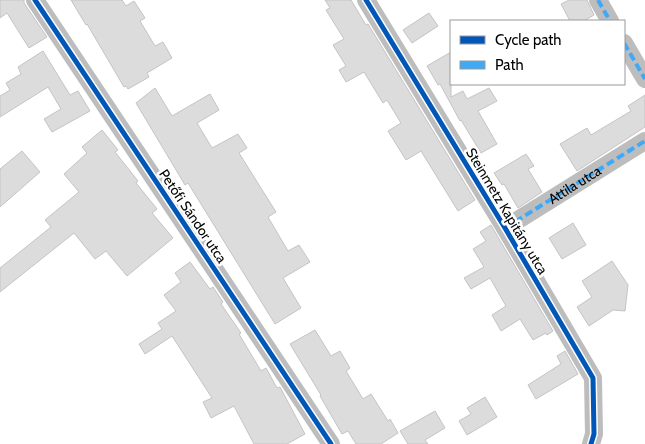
<svg xmlns="http://www.w3.org/2000/svg" width="645" height="444" font-family="Cabin,sans-serif">
<style>
.building{fill:#dcdcdc;stroke:#c4c4c4}
.lines{fill:none;stroke-linecap:round;stroke-linejoin:round}
.street{stroke:#bdbdbd;stroke-width:18}
.quiet{stroke:#3fa9f5;stroke-width:4;stroke-dasharray:8 4;stroke-linecap:butt}
.cycleway-casing{stroke:#fff;stroke-width:8}
.cycleway{stroke:#0057b8;stroke-width:5}
.labels{text-anchor:middle;stroke-width:5;stroke-linejoin:round;paint-order:stroke}
.street-label{font-size:14px;fill:#000;stroke:#fff}
</style>
<rect width="100%" height="100%" fill="#fff"/>
<g class="building">
<path d="M0,0H24V3L47,37L29,48L7,13L0,18Z"/>
<path d="M71,0H122L126,6L134,1L145,18L140,21L155,46L163,42L172,58L147,73L149,77L128,89L126,86L124,87L87,24L86,25Z"/>
<path d="M325,0H351L366,25L368,24L475,200L458,211L421,151L406,160L388,131L401,123L387,100L383,103L364,72L346,82L339,70L346,66L333,45L344,39L326,10L330,8Z"/>
<path d="M569,0H587L594,15L584,21H570L561,4Z"/>
<path d="M429,13L438,26L412,43L403,30Z"/>
<path d="M43,51L70,95L78,91L90,111L52,132L44,119L61,109L48,87L0,117V96L10,90L6,83L21,74L18,67Z"/>
<path d="M451,52V97L463,91L467,99L489,88L497,101L478,111L497,144L481,153L461,120L460,121L440,84L438,85L427,66Z"/>
<path d="M155,88L172,116L210,94L219,110L197,123L212,148L238,134L247,148L239,153L276,212L268,217L288,251L299,245L310,262L283,278L301,308L275,324L188,183L185,185L136,103Z"/>
<path d="M645,95V127L577,171L560,144L587,128L591,135L631,111L628,106Z"/>
<path d="M102,130L118,150L115,152L138,181L136,183L157,209L152,213L173,238L127,276L106,251L95,259L74,233L0,292V268L51,227L45,220L79,192L64,174L87,153L82,147Z"/>
<path d="M22,151L40,172L0,207V169Z"/>
<path d="M526,154L534,166L528,169L542,192L518,208L504,184L502,185L494,173Z"/>
<path d="M573,223L586,245L562,259L549,238Z"/>
<path d="M491,225L553,331L547,335L546,333L533,340L520,319L501,331L492,315L506,306L490,278L471,289L464,278L484,267L473,249L486,241L480,232Z"/>
<path d="M612,261L628,285L625,311L613,310L589,326L577,307L592,297L582,281Z"/>
<path d="M190,262L210,289L213,287L223,302L221,304L241,333L239,334L261,371L266,368L277,388L280,387L305,434L287,444H254L234,406L211,418L203,402L212,398L172,336L145,354L139,344L162,329L158,323L176,311L164,295L181,282L175,273Z"/>
<path d="M315,330L331,356L340,351L350,368L346,371L363,399L371,394L388,421L390,419L398,433L381,444H356L348,431L342,434L320,396L321,395L290,344Z"/>
<path d="M565,351L578,374L536,399L528,385L561,364L557,356Z"/>
<path d="M485,397L497,417L467,435L459,421L471,414L467,408Z"/>
<path d="M435,411L445,428L425,440L428,444H408L400,431Z"/>
</g>
<g class="lines">
<g class="street">
<path d="M35,0L331,444"/>
<path d="M366,0L505,228L593,378L594,434L591,444"/>
<path d="M598,0L610,21"/>
<path d="M624,43L645,79"/>
<path id="s1" d="M505,228L645,141"/>
</g>
<g class="quiet">
<path d="M598,0L610,21"/>
<path d="M624,43L645,79"/>
<path d="M505,228L645,141"/>
</g>
<defs>
<g id="cycleway">
<path d="M35,0L331,444"/>
<path d="M366,0L505,228L593,378L594,434L591,444"/>
</g>
</defs>
<use href="#cycleway" class="cycleway-casing"/>
<use href="#cycleway" class="cycleway"/>
</g>
<g class="labels">
<g class="street-label">
<text dy="5" stroke="none"><textPath href="#s1" startOffset="82">Attila utca</textPath></text>
<text transform="translate(507 211) rotate(59)" y="5">Steinmetz Kapitány utca</text>
<text transform="translate(193 216) rotate(56)" y="5">Petőfi Sándor utca</text>
</g>
</g>
<rect x="450" y="20" width="175" height="65" fill="#ffffff" stroke="#999999"/>
<rect x="460" y="36" width="25" height="8" fill="#0057b8" stroke="#999999"/>
<text x="495" y="45" font-size="15" fill="#000000">Cycle path</text>
<rect x="460" y="61" width="25" height="8" fill="#3fa9f5" stroke="#999999"/>
<text x="495" y="70" font-size="15" fill="#000000">Path</text>
</svg>
